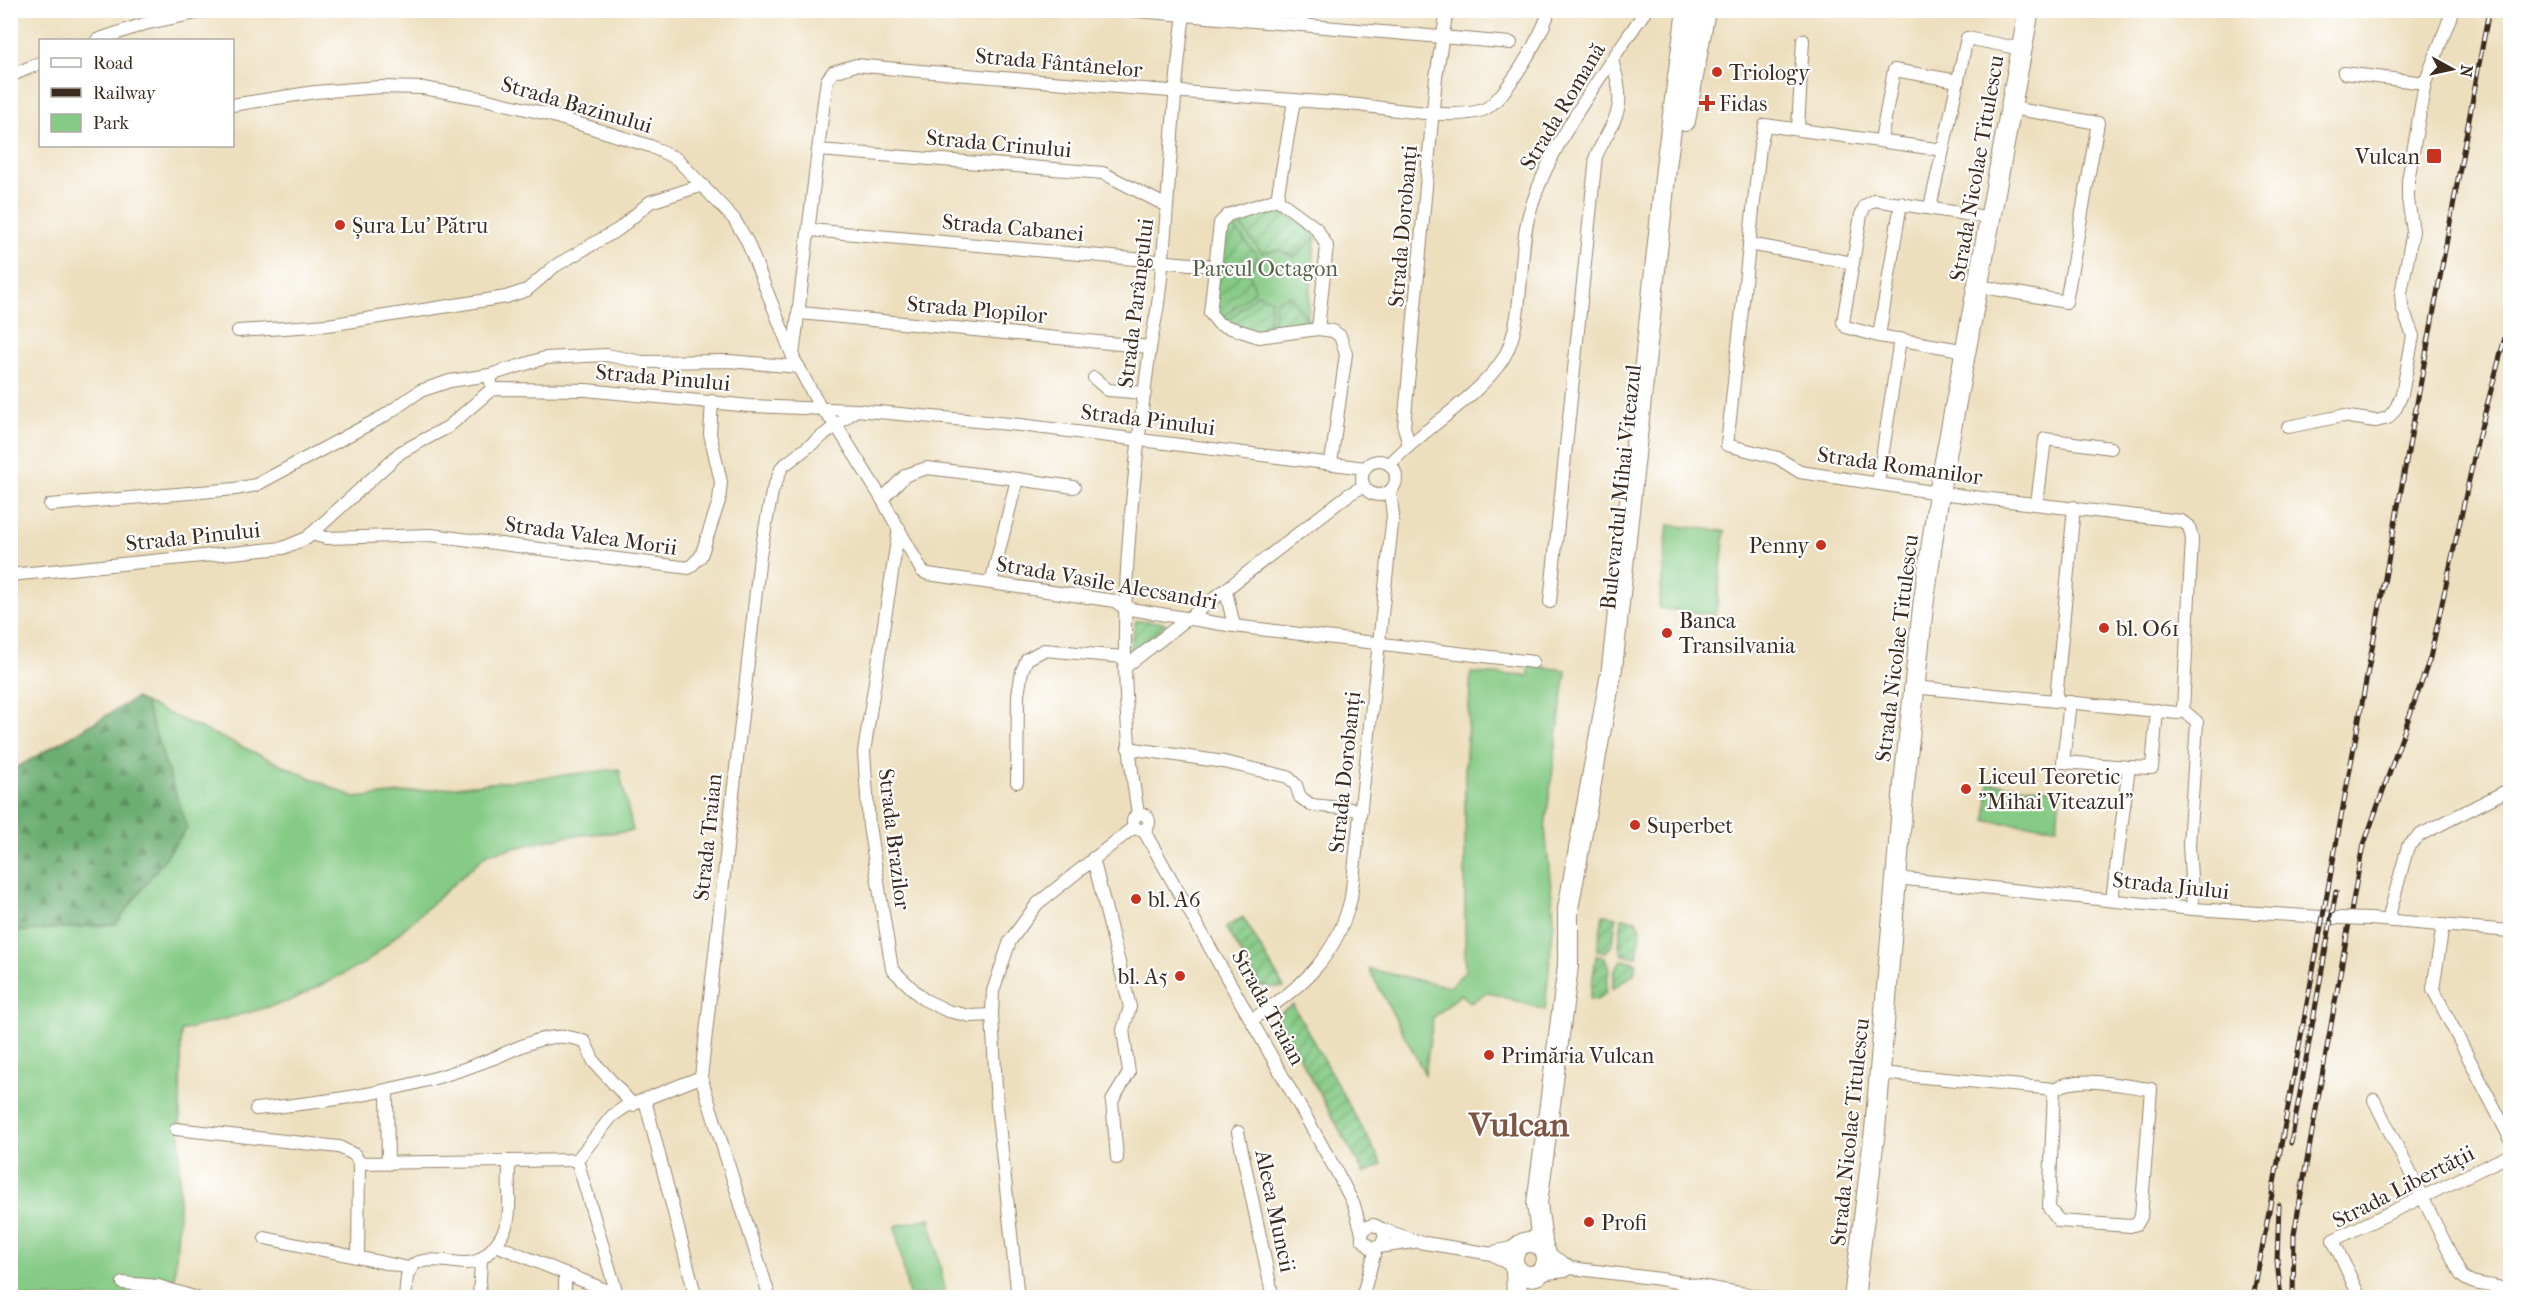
<svg xmlns="http://www.w3.org/2000/svg" width="2521" height="1308" font-family="'IM FELL French Canon',serif">
<style>
.green{fill:#85ca85;stroke:#607a52;stroke-width:1.5}
.forest{fill:url(#forest-firs);stroke:#546c48;stroke-width:1.5}
.garden{fill:url(#garden-furrows);stroke:#607a52;stroke-width:1.5}
.lines{fill:none;stroke-linecap:round;stroke-linejoin:round}
.street-casing{stroke:#94846e;stroke-width:14}
.primary-casing{stroke:#94846e;stroke-width:22}
.street{stroke:#fff;stroke-width:12}
.primary{stroke:#fff;stroke-width:20}
.rail-casing{stroke:#3b2a1e;stroke-width:5}
.rail{stroke:#fff;stroke-width:3;stroke-dasharray:9;stroke-linecap:butt}
.street-bridge-casing{stroke:#94846e;stroke-width:14;stroke-linecap:butt}
.street-bridge{stroke:#fff;stroke-width:12}
.poi-dot{fill:#c8321e;stroke:#fff;stroke-width:2}
.labels{text-anchor:middle;stroke-width:4.5;stroke-linejoin:round;paint-order:stroke}
.street-label{font-size:22px;fill:#3b2a1e;stroke:#fff}
.poi-label{font-size:22px;fill:#3b2a1e;stroke:#fff;text-anchor:start}
.park-label{font-size:22px;fill:#556242;stroke:#fff}
.town-label{font-size:34px;font-weight:bold;fill:#7e5543;stroke:#fff}
</style>
<defs>
<pattern id="forest-firs" width="22" height="20" patternUnits="userSpaceOnUse" patternTransform="scale(1.5)"><rect width="22" height="20" fill="#6cae72"/><path d="M5 1l3.5 6h-7zM16 11l3.5 6h-7z" fill="#5a8e5d"/></pattern>
<pattern id="garden-furrows" width="10" height="10" patternUnits="userSpaceOnUse" patternTransform="scale(1.5)"><rect width="10" height="10" fill="#85ca85"/><path d="M-1 1l2-2M0 10L10 0M9 11l2-2" fill="none" stroke="#6ea46c"/></pattern>
</defs>
<rect width="100%" height="100%" fill="#fff"/>
<filter id="ink" filterUnits="userSpaceOnUse"><feTurbulence type="fractalNoise" baseFrequency=".0167" numOctaves="2"/><feDisplacementMap in="SourceGraphic" scale="12" xChannelSelector="R" yChannelSelector="G"/><feConvolveMatrix kernelMatrix="1 2 1 2 8 2 1 2 1" color-interpolation-filters="sRGB"/></filter>
<filter id="wash" filterUnits="userSpaceOnUse"><feTurbulence type="fractalNoise" baseFrequency=".008" numOctaves="4" result="noise"/><feDisplacementMap in="SourceGraphic" scale="24" xChannelSelector="R" yChannelSelector="G"/><feGaussianBlur stdDeviation="1.35" result="paint"/><feColorMatrix in="noise" values="0 0 0 0 0 0 0 0 0 0 0 0 0 0 0 0 0 1.4 0 .05"/><feComposite in="paint" operator="in"/></filter>
<g filter="url(#wash)">
<rect width="100%" height="100%" fill="#eddfbe"/>
<g class="green">
<path d="M1233,216L1316,234L1307,324L1268,332L1220,320L1221,233Z"/>
<path d="M1668,525L1725,531L1716,615L1659,608Z"/>
<path d="M1529,666L1566,670L1545,828L1554,919L1545,1010L1488,992L1470,1003L1461,994L1433,1018L1425,1074L1369,969L1450,987L1465,971V771L1471,673L1529,676Z"/>
<path d="M145,703L355,798L619,769L633,831L567,836L487,854L367,962L290,1001L181,1031L179,1214L174,1284L183,1297L11,1298V932L116,924L187,828Z"/>
<path d="M1989,783L2060,790L2057,827L1986,821Z"/>
<path d="M930,1218L945,1291L909,1297L895,1226Z"/>
</g>
<path class="forest" d="M136,698L145,703L187,828L116,924L11,932V771Z"/>
<g class="garden">
<path d="M1273,205L1316,234L1315,238L1294,257L1279,250L1262,253L1233,216Z"/>
<path d="M1228,220L1258,257L1251,269L1218,264L1221,233Z"/>
<path d="M1217,270L1250,274L1255,290L1220,320L1214,313Z"/>
<path d="M1258,294L1271,300L1268,332L1260,333L1225,323Z"/>
<path d="M1290,296L1308,319L1307,324L1272,332L1276,301Z"/>
<path d="M1136,621L1163,622L1166,625L1133,652L1129,649Z"/>
<path d="M1603,915L1616,917L1613,944L1606,952L1597,951Z"/>
<path d="M1243,917L1284,988L1260,986L1226,927Z"/>
<path d="M1622,918L1636,920L1641,930L1637,957L1623,955L1619,945Z"/>
<path d="M1596,956L1605,957L1609,968L1606,993L1596,1000L1590,999Z"/>
<path d="M1622,960L1636,962L1634,974L1612,989L1615,970Z"/>
<path d="M1293,1005L1382,1164L1364,1174L1276,1015Z"/>
</g>
</g>
<g filter="url(#ink)">
<g class="lines">
<defs>
<g id="street">
<path d="M1126,10L1511,43"/>
<path d="M97,40L144,24L211,10"/>
<path d="M2022,49L1967,38L1943,150L1765,125L1760,147L1727,445L1778,458L1800,472L1939,493L2181,521L2189,526L2192,539L2183,710"/>
<path d="M2344,73L2425,83"/>
<path d="M10,76L40,63"/>
<path d="M232,105L315,92L380,87L423,88L480,98L547,114L650,146L677,159L734,219L747,241L793,357L820,407L836,425L882,499L922,571L928,574L1115,601L1124,608L1234,626L1533,662"/>
<path d="M1798,128L1803,40"/>
<path d="M1881,140L1894,70L1958,81"/>
<path d="M819,150L1103,173L1167,206"/>
<path d="M1277,199L1228,215L1220,223L1210,313L1219,324L1259,337L1318,329L1333,331L1340,336L1346,354L1331,463"/>
<path d="M1277,199L1316,228L1327,246L1318,329"/>
<path d="M1277,199L1294,101"/>
<path d="M1930,207L1943,150"/>
<path d="M810,230L1213,266"/>
<path d="M1749,244L1853,263"/>
<path d="M1979,286L2066,302L2098,123L2012,108"/>
<path d="M800,313L1150,347"/>
<path d="M238,331L328,325L506,297L527,290L555,266L619,229L650,202L703,185"/>
<path d="M1879,336L1901,203"/>
<path d="M1967,351L1879,336L1846,327L1843,322L1861,215L1865,206L1874,200L1992,218"/>
<path d="M793,356L824,101L827,80L833,72L856,65C1020,81 1184,92 1348,104C1384,107 1451,121 1483,110C1503,103 1545,32 1549,10"/>
<path d="M490,375L545,358L607,355L642,362L729,361L799,367"/>
<path d="M1094,378L1108,390L1145,393"/>
<path d="M2288,427L2342,416L2376,421L2388,418L2396,408L2402,394L2413,336L2402,307L2401,293L2413,231L2408,199V181L2425,83L2453,10"/>
<path d="M1409,445L1404,427L1436,77L1447,10"/>
<circle cx="1379" cy="478" r="17"/>
<path d="M1390,464C1423,428 1476,400 1503,359C1526,322 1517,253 1530,211C1551,141 1605,71 1646,10"/>
<path d="M1017,479L1074,487"/>
<path d="M1878,484L1900,339"/>
<path d="M882,499L906,475L927,468L1017,479L991,583"/>
<path d="M2037,504L2045,439L2111,448"/>
<path d="M50,505L235,489L256,485L384,416L420,391L450,381L490,375L492,389"/>
<path d="M899,528L864,752L869,826L892,969L923,999L948,1011L970,1016L992,1015"/>
<path d="M311,534L326,538L431,535L689,568L701,556L719,501L721,482L710,434L712,401"/>
<path d="M10,575L283,548L307,538L401,452L448,427L492,389L586,390L750,406L856,410L1020,425L1365,468"/>
<path d="M1226,591L1234,626"/>
<path d="M1550,602L1596,156C1616,115 1628,109 1612,61"/>
<path d="M1124,668L1348,495L1364,486"/>
<path d="M1913,687L2178,713L2183,710"/>
<path d="M2056,700L2074,507"/>
<path d="M2070,702L2063,762L2129,767"/>
<path d="M2183,710L2197,722L2189,845L2193,909"/>
<path d="M1128,748L1224,762L1288,777L1296,785L1300,797L1311,805L1361,810"/>
<path d="M1017,782L1018,695L1022,671L1027,659L1044,650L1123,657"/>
<circle cx="1141" cy="822" r="8"/>
<path d="M1138,814C1112,660 1129,503 1150,349C1152,334 1156,319 1158,304C1170,208 1170,111 1184,15"/>
<path d="M1144,831L1338,1174L1354,1205L1362,1233"/>
<path d="M1093,858L1130,1007L1123,1030L1129,1073L1112,1101L1117,1158"/>
<path d="M1896,878L2193,909L2338,918"/>
<path d="M2112,900L2129,767L2152,768L2157,710"/>
<path d="M2370,919L2510,931"/>
<path d="M2388,920L2408,846L2420,835L2510,789"/>
<path d="M2443,925L2433,989L2510,1138"/>
<path d="M1253,1019C1302,987 1337,957 1351,898L1393,515L1390,491"/>
<path d="M1880,1073L2054,1089C2081,1074 2121,1086 2151,1089L2141,1217L2137,1224L2130,1226L2059,1221L2049,1208L2054,1089"/>
<path d="M387,1092L388,1164"/>
<path d="M645,1100L696,1298"/>
<path d="M2374,1100L2461,1275C2474,1289 2495,1281 2510,1293"/>
<path d="M256,1109C338,1101 416,1089 494,1058C524,1045 554,1028 585,1042L594,1062L633,1105"/>
<path d="M176,1129L339,1147L355,1155L359,1163L510,1161"/>
<path d="M1238,1132L1273,1298"/>
<path d="M577,1160L617,1294"/>
<path d="M1382,1229L1419,1242L1492,1254L1515,1268"/>
<path d="M265,1238L409,1268"/>
<path d="M496,1245L625,1298"/>
<path d="M1381,1246L1385,1236L1382,1229L1374,1225C1366,1226 1361,1231 1362,1239L1371,1248L1414,1242"/>
<path d="M1545,1251L1571,1268"/>
<path d="M1492,1254L1497,1251L1517,1247"/>
<path d="M358,1257L359,1163"/>
<path d="M1539,1274L1565,1271L1571,1268L1660,1279L1768,1298"/>
<path d="M123,1283L158,1286L197,1298"/>
<path d="M405,1298L407,1276L414,1264C428,1257 449,1262 465,1263C476,1263 481,1260 489,1252C521,1219 504,1198 510,1161L577,1160L612,1116L625,1107L701,1077"/>
<path d="M479,1298L481,1260"/>
<path d="M565,1298V1273"/>
<path d="M770,1298L701,1077L760,556L772,492L782,467L856,410"/>
<path d="M1018,1298L997,1106L992,1015L993,991L1010,941L1037,904L1134,827"/>
<path d="M1362,1298L1376,1248"/>
<path d="M2360,1298L2333,1240L2510,1155"/>
</g>
<g id="primary">
<path d="M1685,121L1705,10"/>
<circle cx="1530" cy="1259" r="17"/>
<path d="M1543,1248L1537,1204L1568,966V909L1612,668L1667,159L1687,10"/>
<path d="M1516,1271L1517,1298"/>
<path d="M1854,1298L1875,1130L1904,784L1923,607L1939,493L2029,10"/>
</g>
</defs>
<use href="#street" class="street-casing"/>
<use href="#primary" class="primary-casing"/>
<use href="#street" class="street"/>
<use href="#primary" class="primary"/>
<defs>
<g id="rail">
<path d="M2291,1143L2336,892"/>
<path d="M2279,1205L2277,1261L2281,1298"/>
<path d="M2253,1298L2489,10"/>
<path d="M2293,1298L2294,1234L2362,850L2430,658L2478,439L2510,319"/>
</g>
</defs>
<use href="#rail" class="rail-casing"/>
<use href="#rail" class="rail"/>
<defs>
<path id="street-bridge" d="M2338,918L2370,919"/>
</defs>
<use href="#street-bridge" class="street-bridge-casing"/>
<use href="#street-bridge" class="street-bridge"/>
</g>
</g>
<g class="poi-dot">
<circle cx="1717" cy="72" r="6"/>
<path d="M1704 94h6v6h6v6h-6v6h-6v-6h-6v-6h6z"/>
<rect x="2426" y="148" width="16" height="16" rx="3"/>
<circle cx="340" cy="225" r="6"/>
<circle cx="1821" cy="545" r="6"/>
<circle cx="2104" cy="628" r="6"/>
<circle cx="1667" cy="633" r="6"/>
<circle cx="1966" cy="789" r="6"/>
<circle cx="1635" cy="825" r="6"/>
<circle cx="1136" cy="899" r="6"/>
<circle cx="1180" cy="976" r="6"/>
<circle cx="1489" cy="1055" r="6"/>
<circle cx="1589" cy="1222" r="6"/>
</g>
<g class="labels">
<g class="street-label">
<text transform="translate(1059 62) rotate(5)" y="8">Strada Fântânelor</text>
<text transform="translate(577 104) rotate(16)" y="8">Strada Bazinului</text>
<text transform="translate(1562 106) rotate(-59)" y="8">Strada Romană</text>
<text transform="translate(999 143) rotate(5)" y="8">Strada Crinului</text>
<text transform="translate(1976 168) rotate(-80)" y="8">Strada Nicolae Titulescu</text>
<text transform="translate(1402 226) rotate(-85)" y="8">Strada Dorobanți</text>
<text transform="translate(1013 227) rotate(5)" y="8">Strada Cabanei</text>
<text transform="translate(1135 303) rotate(-83)" y="8">Strada Parângului</text>
<text transform="translate(977 309) rotate(5)" y="8">Strada Plopilor</text>
<text transform="translate(663 377) rotate(5)" y="8">Strada Pinului</text>
<text transform="translate(1148 419) rotate(7)" y="8">Strada Pinului</text>
<text transform="translate(1900 465) rotate(8)" y="8">Strada Romanilor</text>
<text transform="translate(1620 487) rotate(-84)" y="8">Bulevardul Mihai Viteazul</text>
<text transform="translate(591 535) rotate(8)" y="8">Strada Valea Morii</text>
<text transform="translate(193 536) rotate(-6)" y="8">Strada Pinului</text>
<text transform="translate(1107 582) rotate(10)" y="8">Strada Vasile Alecsandri</text>
<text transform="translate(1896 648) rotate(-83)" y="8">Strada Nicolae Titulescu</text>
<text transform="translate(1344 772) rotate(-84)" y="8">Strada Dorobanți</text>
<text transform="translate(707 837) rotate(-84)" y="8">Strada Traian</text>
<text transform="translate(895 839) rotate(83)" y="8">Strada Brazilor</text>
<text transform="translate(2171 885) rotate(6)" y="8">Strada Jiului</text>
<text transform="translate(1269 1007) rotate(61)" y="8">Strada Traian</text>
<text transform="translate(1849 1132) rotate(-84)" y="8">Strada Nicolae Titulescu</text>
<text transform="translate(2403 1186) rotate(-27)" y="8">Strada Libertății</text>
<text transform="translate(1276 1211) rotate(78)" y="8">Aleea Muncii</text>
</g>
<g class="poi-label">
<text x="1729" y="80">Triology</text>
<text x="1719" y="111">Fidas</text>
<text x="2420" y="164" text-anchor="end">Vulcan</text>
<text x="352" y="233">Șura Lu' Pătru</text>
<text x="1809" y="553" text-anchor="end">Penny</text>
<text x="1679" y="628">Banca<tspan x="1679" dy="25">Transilvania</tspan></text>
<text x="2116" y="636">bl. O61</text>
<text x="1978" y="784">Liceul Teoretic<tspan x="1978" dy="25">"Mihai Viteazul"</tspan></text>
<text x="1647" y="833">Superbet</text>
<text x="1148" y="907">bl. A6</text>
<text x="1168" y="984" text-anchor="end">bl. A5</text>
<text x="1501" y="1063">Primăria Vulcan</text>
<text x="1601" y="1230">Profi</text>
</g>
<g class="park-label">
<text x="1265" y="276">Parcul Octagon</text>
</g>
<g class="town-label">
<text x="1519" y="1136">Vulcan</text>
</g>
</g>
<rect width="2521" height="1308" fill="none" stroke="#fff" stroke-width="36"/>
<rect x="39" y="39" width="195" height="108" fill="#ffffff" stroke="#b1aaa5" stroke-width="1.5"/>
<rect x="51" y="58" width="30" height="9" fill="#ffffff" stroke="#b1aaa5" stroke-width="1.5"/>
<text x="93" y="69" font-size="18" fill="#3b2a1e">Road</text>
<rect x="51" y="88" width="30" height="9" fill="#3b2a1e" stroke="#b1aaa5" stroke-width="1.5"/>
<text x="93" y="99" font-size="18" fill="#3b2a1e">Railway</text>
<rect x="51" y="114" width="30" height="18" fill="#85ca85" stroke="#b1aaa5" stroke-width="1.5"/>
<text x="93" y="129" font-size="18" fill="#3b2a1e">Park</text>
<g transform="translate(2452 69) rotate(98)" stroke="#ffffff" stroke-width="4.5" paint-order="stroke">
<path d="M0-4.5L10 22L0 15L-10 22Z" fill="#3b2a1e"/>
<text y="-9" font-size="16" font-weight="bold" text-anchor="middle" fill="#3b2a1e">N</text>
</g>
</svg>
